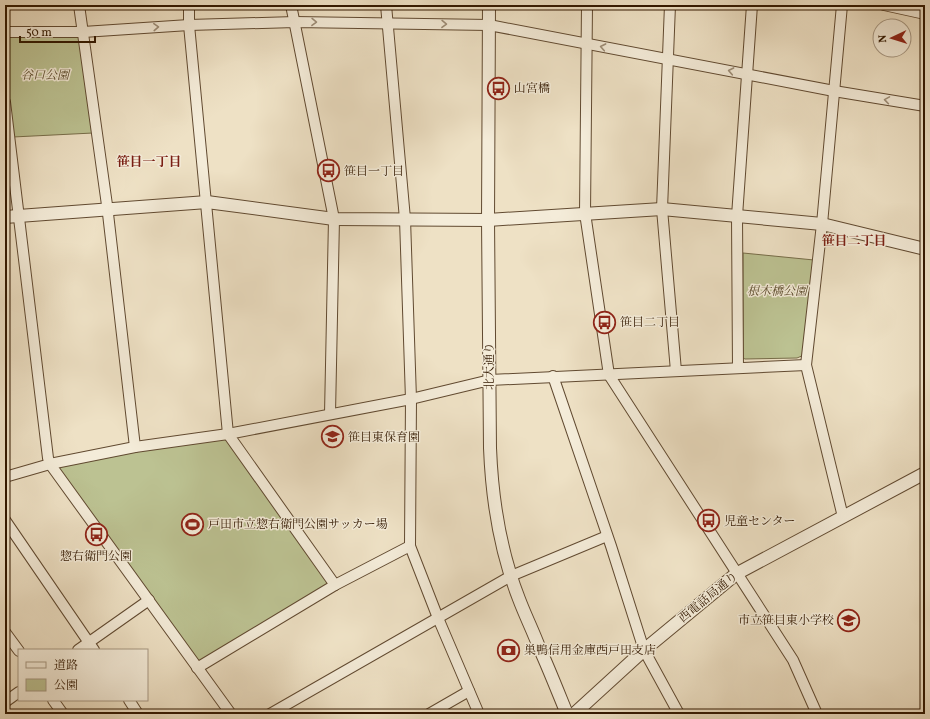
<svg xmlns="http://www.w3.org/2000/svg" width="930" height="719" font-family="Vollkorn,'Noto Serif JP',serif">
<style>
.green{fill:#bcc292;stroke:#776d49}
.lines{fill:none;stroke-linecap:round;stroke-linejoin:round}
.minor-casing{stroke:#614a31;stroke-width:12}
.tertiary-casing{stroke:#614a31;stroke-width:14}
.minor{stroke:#f4ecd9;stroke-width:10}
.tertiary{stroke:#f4ecd9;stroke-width:12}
.oneway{stroke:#9d8d77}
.labels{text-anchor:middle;stroke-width:3;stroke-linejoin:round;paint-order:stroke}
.park-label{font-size:12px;font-style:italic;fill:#5b4b2c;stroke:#f4ecd9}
.poi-label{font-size:12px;fill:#321800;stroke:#f4ecd9;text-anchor:start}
.street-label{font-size:12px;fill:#321800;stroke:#f4ecd9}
.neighbourhood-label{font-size:13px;font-weight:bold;fill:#7a1f14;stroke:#f4ecd9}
</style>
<rect width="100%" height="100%" fill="#eee1c5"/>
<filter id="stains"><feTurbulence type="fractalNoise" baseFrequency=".005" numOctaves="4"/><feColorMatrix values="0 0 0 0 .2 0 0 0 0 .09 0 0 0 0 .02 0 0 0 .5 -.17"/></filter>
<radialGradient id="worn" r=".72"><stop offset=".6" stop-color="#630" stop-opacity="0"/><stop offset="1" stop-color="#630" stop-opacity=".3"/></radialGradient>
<g class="green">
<path d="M5,35H80L93,133L13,137L5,77Z"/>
<path d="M743,253L814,260L804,355L797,358L745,359L743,358Z"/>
<path d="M228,434L335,585L197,668L50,464Z"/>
</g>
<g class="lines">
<defs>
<g id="minor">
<path d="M79,5L107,205L135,447"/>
<path d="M189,5V25L228,434L335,585"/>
<path d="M291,5L334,219L330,414"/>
<path d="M386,5L405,219L411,399L410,546L438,618L479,714"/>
<path d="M587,5L585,213L609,375L793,660L817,714"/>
<path d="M670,5L662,209L676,371"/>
<path d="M842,5L822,224L806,365L843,517"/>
<path d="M884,5L925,14"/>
<path d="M5,32H83L189,25L295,22L489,25L834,91L925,106"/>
<path d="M5,102L48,458L50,464L231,714"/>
<path d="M738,368L737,216L752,5"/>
<path d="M553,376L611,546L644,650L679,714"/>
<path d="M5,477L50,464L135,447L228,434L411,399L490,380L806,365"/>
<path d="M5,520L94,650"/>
<path d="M5,632L19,651"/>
<path d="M78,650L149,600"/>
<path d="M197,668L335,585L410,546"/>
<path d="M53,700L63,714"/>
<path d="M129,700L138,714"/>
<path d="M5,702L19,692"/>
<path d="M270,714L511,576L607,536"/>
<path d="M429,714L469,691"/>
</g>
<g id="tertiary">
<path d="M489,5L488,220L490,448C492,499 500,551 519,599C525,615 533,631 539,647C549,669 558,692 567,714"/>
<path d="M5,217L207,202L334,219L488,220L662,209L822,224L925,249"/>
<path d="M574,714L644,650L736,574L925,473"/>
</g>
</defs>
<use href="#minor" class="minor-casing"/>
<use href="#tertiary" class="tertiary-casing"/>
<use href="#minor" class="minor"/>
<use href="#tertiary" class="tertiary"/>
</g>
<defs><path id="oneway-chevron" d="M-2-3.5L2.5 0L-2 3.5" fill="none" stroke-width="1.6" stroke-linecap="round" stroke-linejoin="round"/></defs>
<g class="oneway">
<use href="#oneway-chevron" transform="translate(314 22) rotate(1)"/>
<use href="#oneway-chevron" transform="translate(444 24) rotate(1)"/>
<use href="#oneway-chevron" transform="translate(156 27) rotate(-3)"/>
<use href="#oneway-chevron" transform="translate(603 47) rotate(-169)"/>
<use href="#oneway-chevron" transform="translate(731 71) rotate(-169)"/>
<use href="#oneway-chevron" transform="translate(887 100) rotate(-171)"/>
</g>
<defs>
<symbol id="bus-ring" viewBox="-11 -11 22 22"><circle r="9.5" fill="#f4ecd9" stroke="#8f2418" stroke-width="1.5"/><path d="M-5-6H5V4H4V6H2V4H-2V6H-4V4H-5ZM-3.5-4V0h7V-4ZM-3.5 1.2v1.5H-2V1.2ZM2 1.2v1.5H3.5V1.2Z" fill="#8f2418"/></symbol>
<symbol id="school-ring" viewBox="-11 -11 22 22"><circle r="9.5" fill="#f4ecd9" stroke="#8f2418" stroke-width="1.5"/><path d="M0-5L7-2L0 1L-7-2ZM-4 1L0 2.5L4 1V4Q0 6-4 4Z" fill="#8f2418"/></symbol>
<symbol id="stadium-ring" viewBox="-11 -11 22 22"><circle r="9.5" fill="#f4ecd9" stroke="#8f2418" stroke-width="1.5"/><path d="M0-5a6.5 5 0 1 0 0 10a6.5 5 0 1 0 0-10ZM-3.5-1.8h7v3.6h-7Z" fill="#8f2418"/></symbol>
<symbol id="bank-ring" viewBox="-11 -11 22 22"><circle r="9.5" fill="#f4ecd9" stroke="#8f2418" stroke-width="1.5"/><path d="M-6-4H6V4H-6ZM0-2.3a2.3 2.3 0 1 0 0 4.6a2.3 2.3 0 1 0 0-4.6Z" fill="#8f2418"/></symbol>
</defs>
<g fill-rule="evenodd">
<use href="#bus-ring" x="486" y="76" width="25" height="25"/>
<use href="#bus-ring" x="316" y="158" width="25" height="25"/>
<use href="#bus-ring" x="592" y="310" width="25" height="25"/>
<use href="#school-ring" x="320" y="424" width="25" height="25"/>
<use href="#bus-ring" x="696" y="508" width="25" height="25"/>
<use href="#stadium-ring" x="180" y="512" width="25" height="25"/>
<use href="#bus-ring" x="84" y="522" width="25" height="25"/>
<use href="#school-ring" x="836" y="608" width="25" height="25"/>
<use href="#bank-ring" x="496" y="638" width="25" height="25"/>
</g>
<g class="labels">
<g class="park-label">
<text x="45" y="79">谷口公園</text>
<text x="777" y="295">根木橋公園</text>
</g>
<g class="poi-label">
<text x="514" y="92">山宮橋</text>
<text x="344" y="175">笹目一丁目</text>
<text x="620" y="326">笹目二丁目</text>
<text x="348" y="441">笹目東保育園</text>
<text x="724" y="525">児童センター</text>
<text x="208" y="528">戸田市立惣右衛門公園サッカー場</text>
<text x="96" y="560" text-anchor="middle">惣右衛門公園</text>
<text x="834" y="624" text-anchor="end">市立笹目東小学校</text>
<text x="524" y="654">巣鴨信用金庫西戸田支店</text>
</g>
<g class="street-label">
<text transform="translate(489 366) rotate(-90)" y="4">北大通り</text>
<text transform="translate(708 597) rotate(-39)" y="4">西電話局通り</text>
</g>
<g class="neighbourhood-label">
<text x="149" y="166">笹目一丁目</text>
<text x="854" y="245">笹目二丁目</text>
</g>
</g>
<rect width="930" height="719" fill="none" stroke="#eee1c5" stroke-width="20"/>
<rect x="6" y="6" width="918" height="707" fill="none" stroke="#321800" stroke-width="2"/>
<rect x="10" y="10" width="910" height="699" fill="none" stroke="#321800"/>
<rect x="18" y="649" width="130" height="52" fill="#f4ecd9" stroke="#a69782"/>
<rect x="26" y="662" width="20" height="6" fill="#f4ecd9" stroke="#a69782"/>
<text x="54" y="669" font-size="12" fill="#321800">道路</text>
<rect x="26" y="679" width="20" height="12" fill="#bcc292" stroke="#a69782"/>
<text x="54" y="689" font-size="12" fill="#321800">公園</text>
<g transform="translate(892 38) rotate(266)"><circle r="19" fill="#f4ecd9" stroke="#a69782"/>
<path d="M0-3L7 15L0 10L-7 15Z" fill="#8f2418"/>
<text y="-6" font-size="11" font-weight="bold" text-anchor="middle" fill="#321800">N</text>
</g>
<path d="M20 36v6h75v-6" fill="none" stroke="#321800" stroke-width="2"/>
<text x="26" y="36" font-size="12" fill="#321800" stroke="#f4ecd9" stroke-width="3" paint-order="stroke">50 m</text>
<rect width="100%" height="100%" filter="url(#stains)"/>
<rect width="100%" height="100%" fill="url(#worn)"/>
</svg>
